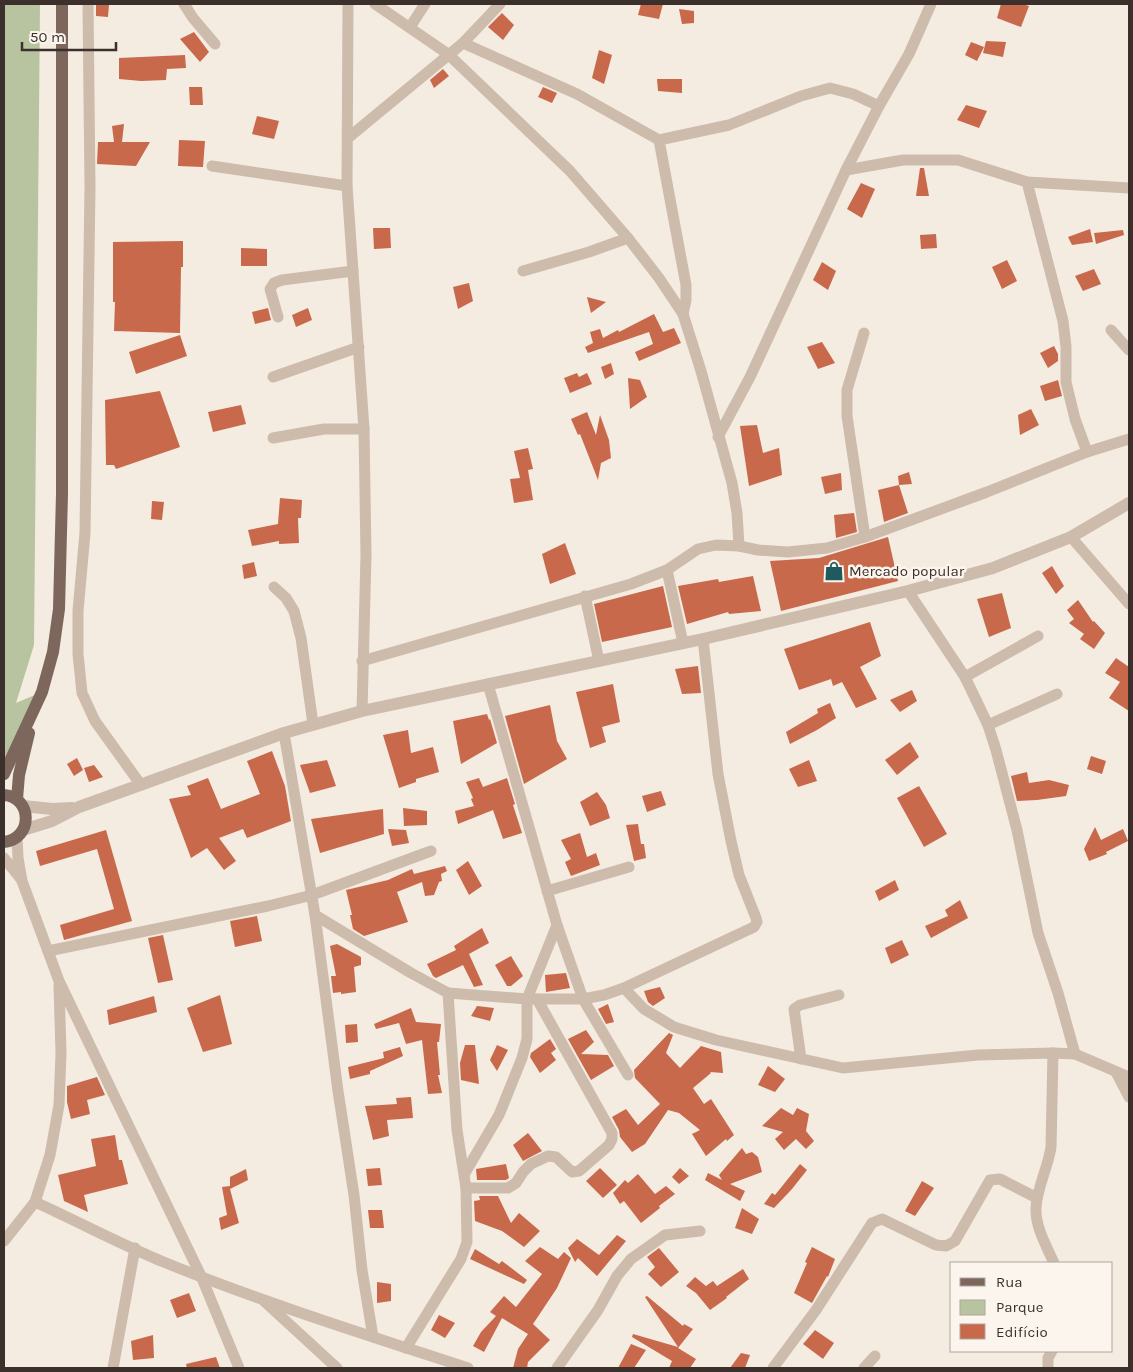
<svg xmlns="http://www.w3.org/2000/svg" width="1133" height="1372" font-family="Karla,sans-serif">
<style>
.green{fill:#b8c4a0}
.building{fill:#c8694b}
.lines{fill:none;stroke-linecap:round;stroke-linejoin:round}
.minor{stroke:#cdbbac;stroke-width:11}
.tertiary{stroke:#cdbbac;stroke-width:12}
.primary{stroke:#7d675c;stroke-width:12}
.labels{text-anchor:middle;stroke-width:5;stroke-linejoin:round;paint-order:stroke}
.poi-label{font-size:15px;fill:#3b302b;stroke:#fbf5ee;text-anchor:start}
</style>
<rect width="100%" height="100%" fill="#f4ebe1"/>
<path class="green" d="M4,4H40L34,645L16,703L42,692L4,774Z"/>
<g class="building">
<path d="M96,4H109L108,17L96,16Z"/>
<path d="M641,4H663L659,19L638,15Z"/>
<path d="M1001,4H1022L1029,6L1021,27L997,18Z"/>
<path d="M679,9L694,11V23L682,24Z"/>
<path d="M502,13L514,25L503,40L488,27Z"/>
<path d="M194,32L209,52L200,62L180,39Z"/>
<path d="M986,41L1006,42L1003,57L983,53Z"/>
<path d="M971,42L984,47L977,61L965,55Z"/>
<path d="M599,50L612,55L604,84L592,78Z"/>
<path d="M185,55L186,68L167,69L166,80L141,81L119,79V58Z"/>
<path d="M443,69L449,76L434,88L430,80Z"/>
<path d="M657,79H682V93L658,91Z"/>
<path d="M189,87H202L203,105H190Z"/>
<path d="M543,87L557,93L552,103L538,97Z"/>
<path d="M966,105L987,111L979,128L957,120Z"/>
<path d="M257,116L279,121L274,139L252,134Z"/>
<path d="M124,124L122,142H150L136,166L97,164L98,142H114L112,126Z"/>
<path d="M179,140L205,141L203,167L178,166Z"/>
<path d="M920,168H924L929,196H916Z"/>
<path d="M861,183L875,189L862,218L847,209Z"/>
<path d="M373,228H390L391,248L374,249Z"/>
<path d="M1090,229L1093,242L1072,245L1068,237Z"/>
<path d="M1123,230L1124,235L1096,244L1094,233Z"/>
<path d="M936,234L937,248L921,249L920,235Z"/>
<path d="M183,241V267H181L180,333L114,331L115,302H113V242Z"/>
<path d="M241,248L267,249V266H241Z"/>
<path d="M1007,260L1017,281L1002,289L992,267Z"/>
<path d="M822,262L836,271L828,290L813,280Z"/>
<path d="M1094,269L1101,284L1083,291L1075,276Z"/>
<path d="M469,283L473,301L458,309L453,287Z"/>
<path d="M587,297L606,302L591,313Z"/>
<path d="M268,308L271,320L255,324L252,312Z"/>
<path d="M308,308L312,320L296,327L292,315Z"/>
<path d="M654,314L663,332L674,328L681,343L639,361L635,352L653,344L649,332L588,353L585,347L593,343L590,332L600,329L603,338L618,330L619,332Z"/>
<path d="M180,335L187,356L136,374L129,352Z"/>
<path d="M822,342L835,363L818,369L807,347Z"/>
<path d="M1054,346L1058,354V361L1048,368L1040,353Z"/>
<path d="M611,363L614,374L605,379L601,367Z"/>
<path d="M577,373L579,377L587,373L592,384L570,393L564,378Z"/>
<path d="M628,378L640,380L647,397L630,409Z"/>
<path d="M1058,380L1062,396L1045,401L1040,386Z"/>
<path d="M160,391L180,447L116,469L114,465H106L105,400Z"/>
<path d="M241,405L246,424L213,432L208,412Z"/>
<path d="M1031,409L1039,425L1020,435L1018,415Z"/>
<path d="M587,412L596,435L600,415L609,440L611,458L601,463L598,480L580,434L578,435L571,419Z"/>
<path d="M757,425L763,453L779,448L782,475L749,486L740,426Z"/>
<path d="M528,448L533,469L528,470L533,500L514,503L510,479L520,478L514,451Z"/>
<path d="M909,472L912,484L899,485L898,476Z"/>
<path d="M841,473L842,490L825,494L821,477Z"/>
<path d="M899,485L908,513L884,522L878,490Z"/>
<path d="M280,498L302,500L301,518H298L299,543L279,544V541L252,546L248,530L278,524Z"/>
<path d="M152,501L164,502L162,520L151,519Z"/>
<path d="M854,513L857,532L836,538L834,515Z"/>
<path d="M888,537L898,581L781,611L770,561L819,558Z"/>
<path d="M565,543L576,574L550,584L542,554Z"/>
<path d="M254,562L257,576L244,579L242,565Z"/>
<path d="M1052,566L1064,586L1056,594L1042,573Z"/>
<path d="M753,576L761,611L729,614L728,612L687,624L678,586L718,579L719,582Z"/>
<path d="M663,586L672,627L602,642L594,604Z"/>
<path d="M1002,593L1011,628L989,637L977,599Z"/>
<path d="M1078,600L1093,622L1094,621L1105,633L1094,649L1080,639L1084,634L1069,623L1074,619L1067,610Z"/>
<path d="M870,622L881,656L860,667L877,699L856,708L842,682L833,686L831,679L799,690L784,649Z"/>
<path d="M1116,658L1129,667V711L1109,698L1120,682L1105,673Z"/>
<path d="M698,666L701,693L682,694L675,669Z"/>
<path d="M613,684L620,722L602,727L606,742L590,748L576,692Z"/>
<path d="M912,690L917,701L900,712L890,700Z"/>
<path d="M830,703L836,718L817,730L790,744L786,732L818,713L817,709Z"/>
<path d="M550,705L557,741L567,759L524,784L505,716Z"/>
<path d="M487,714L489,720L490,719L497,743L461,764L453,721Z"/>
<path d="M408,730L411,753L433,747L439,772L416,779V782L399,788L383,735Z"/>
<path d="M910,742L919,757L897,775L885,760Z"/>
<path d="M272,751L285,786L291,821L247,838L243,829L219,838L236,861L224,870L207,848L191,858L169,799L191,795L187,786L208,778L221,809L260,794L247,761Z"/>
<path d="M1091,756L1106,761L1102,774L1087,769Z"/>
<path d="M77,758L83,770L74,776L67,764Z"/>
<path d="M327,760L336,786L310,793L300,765Z"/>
<path d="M809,760L817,781L798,787L789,769Z"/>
<path d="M94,765L103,777L89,782L84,768Z"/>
<path d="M1027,772L1029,783L1049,780L1069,785L1066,796L1037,800L1017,801L1011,776Z"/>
<path d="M479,778L483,787L507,778L515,804L513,805L522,833L503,839L493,810L458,824L455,811L474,806L471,799L473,798L466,782Z"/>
<path d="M919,786L947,834L924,847L897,798Z"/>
<path d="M661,791L666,805L647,812L642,796Z"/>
<path d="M597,792L606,805L610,818L590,826L580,802Z"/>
<path d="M403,808L427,811V825L404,826Z"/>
<path d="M383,809L384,834L320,853L311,819Z"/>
<path d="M638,824L641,844H644L646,858L634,861L626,825Z"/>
<path d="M1095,827L1101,840L1123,829L1128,841L1106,852L1107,854L1089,861L1084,849Z"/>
<path d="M388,829L406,830L409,843L392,846Z"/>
<path d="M106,830L132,921L64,940L60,925L114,909L97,849L40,866L36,851Z"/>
<path d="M580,833L587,857L596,853L600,865L571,876L565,862L571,859L561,840Z"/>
<path d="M468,861L482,886L469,895L456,870Z"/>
<path d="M445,866L447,871L441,874L442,881L439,882L434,895L425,896L422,882L397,892L408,922L364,936L353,929L350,915H352L346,890L388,880L412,869L414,874Z"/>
<path d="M895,880L899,890L879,901L875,891Z"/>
<path d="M960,900L968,918L931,938L925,926L948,916L945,910Z"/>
<path d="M257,916L262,941L235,947L230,921Z"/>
<path d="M482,928L489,943L469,954L483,985L474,987L463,965L436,978L433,976L427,964L456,950L454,946Z"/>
<path d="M163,935L173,980L158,983L148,938Z"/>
<path d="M902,940L909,955L891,964L885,948Z"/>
<path d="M337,944L361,957V965L354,967L356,992L341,994V992L333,993L331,976H336L330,946Z"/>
<path d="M511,956L523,976L511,986H507L495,965Z"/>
<path d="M566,973L570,988L546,992L545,975Z"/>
<path d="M660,987L665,998L653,1006L648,1002L644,991Z"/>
<path d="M220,995L232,1044L203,1052L187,1008Z"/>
<path d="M154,996L157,1012L109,1025L107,1010Z"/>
<path d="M608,1004L614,1022L606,1024L598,1009Z"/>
<path d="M477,1006L494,1008L490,1021L471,1016Z"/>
<path d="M411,1008L416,1022L441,1024L439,1042H437L440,1075H438L442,1093L428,1094L422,1040L406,1044L399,1023L376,1029L374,1024Z"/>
<path d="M357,1024L358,1042L346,1043L345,1025Z"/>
<path d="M586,1030L594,1042L581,1054L608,1055L614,1066L591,1080L568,1039Z"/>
<path d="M669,1033L673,1035L666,1053L680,1068L701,1046L721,1052L723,1073L710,1072L711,1073L693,1088L704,1104L711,1099L734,1135L727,1141L726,1139L706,1156L692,1134L700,1130L679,1113L668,1110L645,1144L632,1152L620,1137L619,1130L612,1117L626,1109L638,1125L660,1104L635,1078L634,1070Z"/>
<path d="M550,1039L556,1049L551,1053L556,1060L540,1073L530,1057L531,1053Z"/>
<path d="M465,1045H475L479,1084L461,1080L460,1063Z"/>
<path d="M497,1045L508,1050L497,1071L490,1060Z"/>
<path d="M400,1047L403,1056L370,1071V1074L350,1079L348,1067L384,1058L383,1052Z"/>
<path d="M768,1066L785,1079L775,1092L758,1085Z"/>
<path d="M97,1077L105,1095L87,1100L90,1114L71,1119L67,1102V1086Z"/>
<path d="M411,1097L413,1118L387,1120L389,1136L373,1140L365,1106L397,1104L396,1098Z"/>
<path d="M781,1108L793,1115L797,1108L809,1114L806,1131L814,1141L806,1149L796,1139L784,1150L775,1139L783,1132L762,1126Z"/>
<path d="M528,1133L542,1151L523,1161L513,1145Z"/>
<path d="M115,1135L119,1160H122L128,1184L84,1195L88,1212L64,1201L58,1175L96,1166L91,1139Z"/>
<path d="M742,1148L746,1154L752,1152L758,1157L762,1172L730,1184L745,1191L740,1201L705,1180L708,1173L722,1180L719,1175Z"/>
<path d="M506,1164L509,1178L506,1180H477L476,1169Z"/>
<path d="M800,1164L807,1170L792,1189L774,1208L764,1204L772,1193L775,1195Z"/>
<path d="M380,1168L382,1185L368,1186L366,1169Z"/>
<path d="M600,1168L617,1185L603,1198L586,1181Z"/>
<path d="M680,1168L689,1176L679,1184L672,1177Z"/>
<path d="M246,1169L248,1180L230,1189L239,1223L221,1230L219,1218L227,1215L222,1187L230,1186V1177Z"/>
<path d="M638,1174L655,1194L666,1186L675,1194L659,1206L660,1208L641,1223L624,1201L620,1204L613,1193L625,1180L628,1183Z"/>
<path d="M922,1181L934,1188L915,1216L905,1211Z"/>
<path d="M479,1196H498L511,1223L519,1213L540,1231L524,1247L502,1231L475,1221L474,1201L480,1200Z"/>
<path d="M742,1208L759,1219L752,1234L735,1228Z"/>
<path d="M368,1210H382L384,1228H370Z"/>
<path d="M617,1235L626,1241L597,1276L578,1258L575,1262L568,1248L577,1239L599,1255Z"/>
<path d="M540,1247L558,1259L564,1252L571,1258L557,1288L533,1324L550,1340L528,1362L527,1368H513L518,1349L528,1334L502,1318L484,1352L473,1346L481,1332L496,1316L490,1312L504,1296L516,1307L542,1274L525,1261Z"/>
<path d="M812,1247L835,1259L828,1277L827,1276L812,1303L794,1293L807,1263L805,1262Z"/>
<path d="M659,1248L679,1272L661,1287L648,1274L655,1267L647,1257Z"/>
<path d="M475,1249L499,1264L502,1261L527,1280L524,1284L470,1259Z"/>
<path d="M743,1269L749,1279L726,1297L727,1298L710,1310L696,1293L686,1286L695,1277L706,1286L713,1281L717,1286Z"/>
<path d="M377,1282L391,1284V1301L377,1303Z"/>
<path d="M189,1293L196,1311L177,1318L170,1300Z"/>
<path d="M647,1296L683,1326L684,1324L693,1329L678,1348L696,1359L690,1368H669L672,1361L632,1337L633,1334L678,1347L645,1297Z"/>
<path d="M439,1315L455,1323L445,1338L431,1330Z"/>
<path d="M815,1330L834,1343L823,1359L803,1344Z"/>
<path d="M153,1335L154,1358L133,1360L131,1341Z"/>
<path d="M631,1344L646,1350L634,1368H618Z"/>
<path d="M741,1353L750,1355L745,1368H730Z"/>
<path d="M216,1357L220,1368H187L186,1364Z"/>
</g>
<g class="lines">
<g class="minor">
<path d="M88,4L90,188L85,533L78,611V654L82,693L95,721L141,785"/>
<path d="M184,4L193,18L215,44"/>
<path d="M348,4L347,186L364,429L366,555L362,711"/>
<path d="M375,4L448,54L570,171L628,238L659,278L683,314L701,371L732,483L737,513L739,546"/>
<path d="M410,27L425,4"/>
<path d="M463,43L500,4"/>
<path d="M348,138L463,43L577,94L659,140L729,125L801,96L830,88L853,94L879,106"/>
<path d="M659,140L686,285V300L683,314"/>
<path d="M212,166L347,186"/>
<path d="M846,170L903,160H958L1027,182L1129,188"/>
<path d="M1027,182L1063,321L1066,347V382L1075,419L1087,452"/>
<path d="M523,271L589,252L628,238"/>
<path d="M278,317L270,289L274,283L282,280L353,271"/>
<path d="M1111,330L1129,350"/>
<path d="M864,333L847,390V416L865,537"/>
<path d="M273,377L359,347"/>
<path d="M718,437L750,377L846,170L879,106L909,54L931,4"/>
<path d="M273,438L324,429H364"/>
<path d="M1071,537L1129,604"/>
<path d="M667,570L683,643"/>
<path d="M274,587L286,598L294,611L301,638L313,724"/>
<path d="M908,591L965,677L988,725L996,750L1017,830L1038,933L1058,993L1075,1054"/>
<path d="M585,596L599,661"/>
<path d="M362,661L631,584L667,570L698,549L716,545L739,546L758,550L788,552L827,548L865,537L987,492L1087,452L1129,439"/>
<path d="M965,677L1038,636"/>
<path d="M488,684L557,925L583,999L628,1075"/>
<path d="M988,725L1057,694"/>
<path d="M284,733L315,915L338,1091L354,1195L362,1270L373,1337"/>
<path d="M17,837L18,858L22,881L59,981L201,1276L239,1368"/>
<path d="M4,858L21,879"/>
<path d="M547,891L629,867"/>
<path d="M315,915L411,973L448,993L527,999H583L604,995L624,988L754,927L757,922L756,918L739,875L731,841L718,774L703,639"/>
<path d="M48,951L268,906L312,895L431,851"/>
<path d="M624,988L644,1009L674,1027L716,1040L843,1068L978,1055L1053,1053L1075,1054L1129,1077"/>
<path d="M1053,1053L1051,1147C1048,1168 1037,1187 1036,1208C1035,1227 1047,1247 1054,1263"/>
<path d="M801,1059L794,1009L800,1005L839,995"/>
<path d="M1116,1072L1129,1097"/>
<path d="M465,1173L499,1115L522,1058L527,1039V999L557,925"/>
<path d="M466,1188H508L516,1183L523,1172L531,1164L548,1156L556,1157L572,1172L579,1171L609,1145L612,1139V1133L537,999"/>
<path d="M35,1202C79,1222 122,1245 166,1263C265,1303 367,1335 468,1368"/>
<path d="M4,1241L35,1202L50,1155L59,1105L61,1053L59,985"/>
<path d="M264,1301L337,1368"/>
<path d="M406,1348L461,1259L467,1242L466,1188L457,1130L448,993"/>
<path d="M113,1368L135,1248"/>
<path d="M557,1368L598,1310L617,1276L631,1259L665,1235L700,1231"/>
<path d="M773,1368L816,1310L872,1223L882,1219L936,1245L946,1246L955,1241L990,1180L1000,1179L1037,1198"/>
<path d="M864,1368L875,1356"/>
<path d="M1048,1368V1358L1052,1351"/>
</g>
<g class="tertiary">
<path d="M23,806L52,809L72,808"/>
<path d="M23,830L52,821L79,807L284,733L362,711L703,639L908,591L993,568L1071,537L1129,503"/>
</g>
<g class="primary">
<path d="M4,774L42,692L53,652L59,609L62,494V4"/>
<path d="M4,795C33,797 33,839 4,842"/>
<path d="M17,799L19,775L29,733"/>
</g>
</g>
<defs>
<symbol id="shop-bare" viewBox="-9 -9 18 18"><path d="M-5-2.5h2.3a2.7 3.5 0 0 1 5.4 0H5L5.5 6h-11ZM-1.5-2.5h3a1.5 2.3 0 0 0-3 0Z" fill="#1f5a5e" stroke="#fbf5ee" stroke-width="2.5" paint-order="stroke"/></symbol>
</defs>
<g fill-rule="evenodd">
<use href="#shop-bare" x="820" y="557" width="28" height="28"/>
</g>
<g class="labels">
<g class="poi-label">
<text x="849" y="576">Mercado popular</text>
</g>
</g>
<rect width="1133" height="1372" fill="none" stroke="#3b302b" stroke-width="10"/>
<rect x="950" y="1262" width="162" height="90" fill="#fbf5ee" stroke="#aea6a0"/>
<rect x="960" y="1278" width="25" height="8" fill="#7d675c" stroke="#aea6a0"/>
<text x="996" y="1287" font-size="15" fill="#3b302b">Rua</text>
<rect x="960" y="1300" width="25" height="15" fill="#b8c4a0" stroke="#aea6a0"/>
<text x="996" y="1312" font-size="15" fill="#3b302b">Parque</text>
<rect x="960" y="1324" width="25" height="15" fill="#c8694b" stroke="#aea6a0"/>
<text x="996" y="1337" font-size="15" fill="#3b302b">Edifício</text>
<path d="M22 42v8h94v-8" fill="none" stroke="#3b302b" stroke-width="2.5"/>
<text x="30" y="42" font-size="15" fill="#3b302b" stroke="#fbf5ee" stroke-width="4" paint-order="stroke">50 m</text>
</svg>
